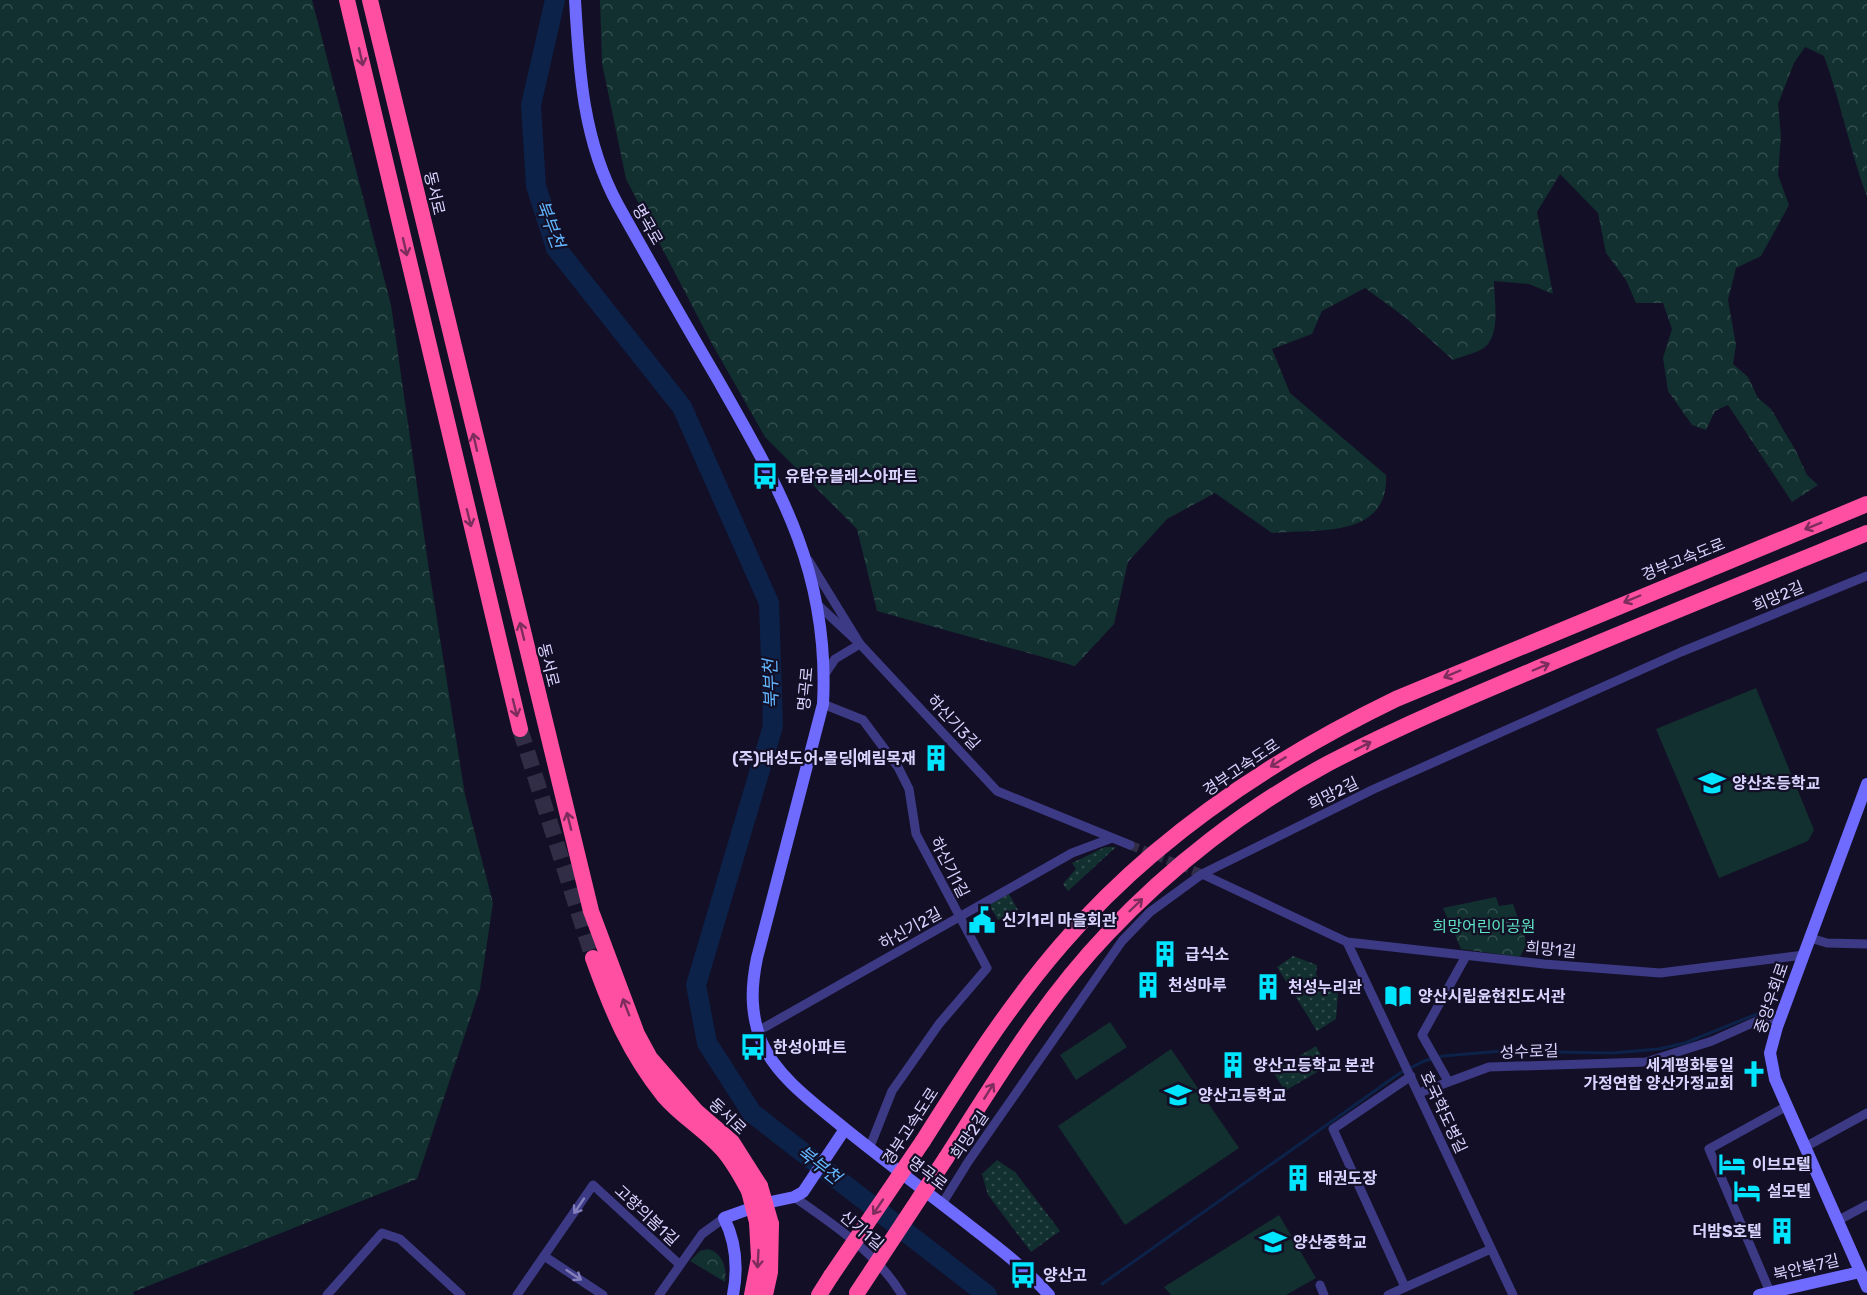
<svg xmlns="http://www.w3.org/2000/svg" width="1867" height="1295" font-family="Rubik,'Noto Sans KR',sans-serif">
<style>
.grass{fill:url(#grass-dots)}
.forest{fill:url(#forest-crowns)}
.garden{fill:#12302f}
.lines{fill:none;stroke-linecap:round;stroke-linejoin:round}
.stream{stroke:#0c2248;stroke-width:3}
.river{stroke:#0c2248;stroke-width:20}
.street-tunnel{stroke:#312d47;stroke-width:9;stroke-dasharray:9 4.5;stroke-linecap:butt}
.highway-tunnel{stroke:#312d47;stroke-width:16;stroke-dasharray:16 8;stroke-linecap:butt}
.street{stroke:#3d3a85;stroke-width:9}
.secondary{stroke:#6f6bff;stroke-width:12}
.highway{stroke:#ff4fa3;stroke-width:16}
.highway-bridge{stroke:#ff4fa3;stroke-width:16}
.oneway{stroke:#7d2c5e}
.oneway2{stroke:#837fbc}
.labels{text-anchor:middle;stroke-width:4.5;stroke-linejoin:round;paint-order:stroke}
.street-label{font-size:16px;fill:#d9d4ff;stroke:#130f26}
.poi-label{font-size:16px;font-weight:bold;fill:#d9d4ff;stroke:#130f26;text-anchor:start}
.park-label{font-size:16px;fill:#5fe0c0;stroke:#130f26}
.water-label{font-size:18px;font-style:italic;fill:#62b6ff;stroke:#130f26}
</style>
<defs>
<pattern id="grass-dots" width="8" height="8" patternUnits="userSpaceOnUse" patternTransform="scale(1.5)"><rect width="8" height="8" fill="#12302f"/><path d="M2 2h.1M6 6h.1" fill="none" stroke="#344d4e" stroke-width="1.8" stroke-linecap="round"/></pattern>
<pattern id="forest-crowns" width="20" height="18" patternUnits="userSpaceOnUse" patternTransform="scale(1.5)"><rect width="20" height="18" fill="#12302f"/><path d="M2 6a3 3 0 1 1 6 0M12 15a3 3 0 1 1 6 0" fill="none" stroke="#344d4e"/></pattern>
</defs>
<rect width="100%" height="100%" fill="#130f26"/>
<g class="grass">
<path d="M1105,847H1116L1068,891L1063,884L1076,869L1072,863Z"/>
<path d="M1009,894L1018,910L998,920L989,905Z"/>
<path d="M1293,956L1317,965L1316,975C1323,983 1329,986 1339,982L1336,1019L1317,1031L1277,967Z"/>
<path d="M1316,1046L1327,1066L1285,1091L1273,1072Z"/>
<path d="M997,1160L1015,1172L1060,1231L1031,1252L988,1195L982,1174Z"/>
</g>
<g class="forest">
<path d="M0,0H312L391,305L428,563L465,795L493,903L480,989L417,1179L133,1292L134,1295H0Z"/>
<path d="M600,0H1867V197C1850,151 1841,103 1824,56L1805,47L1794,63L1778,104L1781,136L1778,175L1789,205L1761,256L1736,268L1728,300L1736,345L1733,364L1748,377L1758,398L1771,409L1796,451L1807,475L1818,485L1792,502L1728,405L1715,411L1706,430L1692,425L1668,391L1663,358L1672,329L1663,303H1636L1626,280L1606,253L1598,213L1560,174L1537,212L1553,294L1529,284L1494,281C1494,300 1501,333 1485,347C1478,353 1462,356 1453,360L1406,318L1365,288L1322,311L1312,334L1272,349L1290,393L1386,475C1389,539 1317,529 1272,533L1215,493L1167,519L1128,562L1114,624L1075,666L877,611L857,529L765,437L711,342L626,179L602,63Z"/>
<path d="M1496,897L1499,906L1513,904L1527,943L1520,957L1461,949L1443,908Z"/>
<path d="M708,1249C723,1253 727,1269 725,1282L690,1261L700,1251Z"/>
</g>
<g class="garden">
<path d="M1756,688L1814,830L1808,841L1719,878L1656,729Z"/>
<path d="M1110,1022L1127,1047L1076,1080L1060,1055Z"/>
<path d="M1171,1049L1239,1148L1125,1225L1058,1126Z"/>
<path d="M1279,1215L1316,1278L1286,1295H1171L1164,1287Z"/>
</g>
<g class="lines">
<path class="stream" d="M1102,1284L1400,1073L1424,1061L1443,1056L1502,1051L1612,1053L1659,1049L1685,1043L1757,1014"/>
<path class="river" d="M555,0L531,105L536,186L556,248L682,407L769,603L773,726L696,985L707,1043L752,1113L987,1295"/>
<path class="street-tunnel" d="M1130,845L1202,874"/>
<path class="highway-tunnel" d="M520,729L593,958"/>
<g class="street">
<path d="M809,561L860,644L997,791L1130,845"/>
<path d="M818,605L860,644L835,659L825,674"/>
<path d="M823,704L863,720L898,767L909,789L916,834L987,968L939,1024L892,1091L869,1149"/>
<path d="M1202,874L1347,942L1544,964L1660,973L1804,955"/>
<path d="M1810,938L1827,943L1867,944"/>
<path d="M1347,942L1513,1295"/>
<path d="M758,1031L1072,853L1112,838"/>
<path d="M1448,1081L1422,1035L1466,956"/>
<path d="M1419,1093L1489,1067L1646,1062L1712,1041L1766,1017L1779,1021"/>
<path d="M1805,1147L1867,1113"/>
<path d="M794,1197C833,1224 878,1254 902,1295"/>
<path d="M942,1204L968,1162L1122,941L1150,912L1202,874L1374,789L1681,652L1867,576"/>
<path d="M1837,1221L1867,1205"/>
<path d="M544,1256L603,1295"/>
<path d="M1320,1285L1324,1295"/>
<path d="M1405,1287L1333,1129L1411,1076"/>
<path d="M327,1295L382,1233L400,1239L461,1295"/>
<path d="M517,1295L593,1185L679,1264"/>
<path d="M659,1295L702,1234L724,1218"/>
<path d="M1388,1295L1491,1249"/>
<path d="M1768,1295L1770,1292L1709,1149L1787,1106"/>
</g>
<g class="secondary">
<path d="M575,0C579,71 583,141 618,205C651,264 684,322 718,380C780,489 830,573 823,704L757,958C751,987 750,1014 762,1043C776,1074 807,1098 833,1119C879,1157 927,1192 974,1229C1000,1249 1027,1270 1049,1295"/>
<path d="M1867,784L1777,1027L1770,1053L1775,1079L1867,1287"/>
<path d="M733,1295C738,1269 736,1242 724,1218L766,1203L794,1197L803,1192L845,1129"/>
<path d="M1759,1295L1860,1272"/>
</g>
<g class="highway">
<path d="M347,0L520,729"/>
<path d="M370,0L591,911L637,1034L650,1058L696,1111L732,1142L760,1186"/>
<path d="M593,958C612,1011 629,1052 664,1096C681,1116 704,1129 722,1149C733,1161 741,1176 749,1191"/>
<path d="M923,1141C966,1073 1009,1005 1062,944C1153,838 1270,760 1396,699L1867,504"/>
<path d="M946,1158C996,1080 1043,1001 1107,934C1170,867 1247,807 1329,763C1400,726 1474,695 1548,664C1654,619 1761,576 1867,533"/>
<path d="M752,1295L759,1258L757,1222"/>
<path d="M765,1295L770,1272L771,1224"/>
<path d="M819,1295L831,1276"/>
</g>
<g class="highway-bridge">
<path d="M760,1186L771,1224"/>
<path d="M749,1191L757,1222"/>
<path d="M831,1276L923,1141"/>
<path d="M857,1293L946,1158"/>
</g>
</g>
<defs><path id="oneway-shaft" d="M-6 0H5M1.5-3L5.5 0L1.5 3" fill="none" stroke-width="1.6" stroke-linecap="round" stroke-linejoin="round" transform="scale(1.5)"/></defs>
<g class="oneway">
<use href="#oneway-shaft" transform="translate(361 57) rotate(77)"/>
<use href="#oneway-shaft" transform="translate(405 247) rotate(77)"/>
<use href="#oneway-shaft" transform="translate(475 442) rotate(-103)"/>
<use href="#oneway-shaft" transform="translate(469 518) rotate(76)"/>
<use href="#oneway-shaft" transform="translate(1813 526) rotate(158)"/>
<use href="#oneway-shaft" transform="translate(1632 599) rotate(157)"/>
<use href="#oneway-shaft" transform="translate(522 631) rotate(-104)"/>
<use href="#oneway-shaft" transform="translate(1541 667) rotate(-23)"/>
<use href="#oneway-shaft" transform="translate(1452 674) rotate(157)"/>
<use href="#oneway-shaft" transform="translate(515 708) rotate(76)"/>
<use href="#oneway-shaft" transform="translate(1363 746) rotate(-27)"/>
<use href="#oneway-shaft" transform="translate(1278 762) rotate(148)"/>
<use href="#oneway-shaft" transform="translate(569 821) rotate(-104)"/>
<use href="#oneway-shaft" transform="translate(1136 905) rotate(-44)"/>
<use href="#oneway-shaft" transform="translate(626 1007) rotate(-111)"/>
<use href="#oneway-shaft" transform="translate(989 1091) rotate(-58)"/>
<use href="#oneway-shaft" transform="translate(878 1207) rotate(124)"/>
<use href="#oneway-shaft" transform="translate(758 1259) rotate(93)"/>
</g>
<g class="oneway2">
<use href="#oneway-shaft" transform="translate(579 1206) rotate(124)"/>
<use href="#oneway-shaft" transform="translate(574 1275) rotate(34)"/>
</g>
<defs>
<symbol id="bus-bare" viewBox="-9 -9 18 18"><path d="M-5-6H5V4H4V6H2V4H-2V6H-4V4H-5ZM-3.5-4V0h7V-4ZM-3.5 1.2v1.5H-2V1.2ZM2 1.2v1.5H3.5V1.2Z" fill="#00e5ff" stroke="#130f26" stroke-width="2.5" paint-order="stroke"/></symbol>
<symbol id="building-bare" viewBox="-9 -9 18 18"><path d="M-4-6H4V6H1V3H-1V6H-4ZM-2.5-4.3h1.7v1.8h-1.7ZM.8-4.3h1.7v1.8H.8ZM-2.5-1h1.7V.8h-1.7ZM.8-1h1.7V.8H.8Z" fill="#00e5ff" stroke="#130f26" stroke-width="2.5" paint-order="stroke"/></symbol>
<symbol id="school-bare" viewBox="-9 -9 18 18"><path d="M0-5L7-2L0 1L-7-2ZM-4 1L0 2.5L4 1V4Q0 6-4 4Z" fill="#00e5ff" stroke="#130f26" stroke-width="2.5" paint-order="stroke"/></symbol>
<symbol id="civic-bare" viewBox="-9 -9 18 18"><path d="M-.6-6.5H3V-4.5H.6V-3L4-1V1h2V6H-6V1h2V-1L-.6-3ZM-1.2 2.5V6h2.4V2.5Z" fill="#00e5ff" stroke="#130f26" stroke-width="2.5" paint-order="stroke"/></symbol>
<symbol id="library-bare" viewBox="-9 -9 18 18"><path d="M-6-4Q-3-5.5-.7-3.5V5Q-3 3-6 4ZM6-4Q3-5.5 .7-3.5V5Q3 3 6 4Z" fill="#00e5ff" stroke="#130f26" stroke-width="2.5" paint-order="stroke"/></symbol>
<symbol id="church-bare" viewBox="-9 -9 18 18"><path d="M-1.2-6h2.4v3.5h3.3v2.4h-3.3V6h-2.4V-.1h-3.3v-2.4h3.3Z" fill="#00e5ff" stroke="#130f26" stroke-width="2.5" paint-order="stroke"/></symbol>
<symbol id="hotel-bare" viewBox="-9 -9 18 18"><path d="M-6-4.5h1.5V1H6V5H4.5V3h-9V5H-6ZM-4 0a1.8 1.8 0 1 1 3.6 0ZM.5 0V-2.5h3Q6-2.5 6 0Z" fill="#00e5ff" stroke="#130f26" stroke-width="2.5" paint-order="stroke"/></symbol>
</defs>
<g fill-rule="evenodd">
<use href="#bus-bare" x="746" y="457" width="38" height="38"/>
<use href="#building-bare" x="917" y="739" width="38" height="38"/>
<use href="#school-bare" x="1693" y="764" width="38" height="38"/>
<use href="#civic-bare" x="963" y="901" width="38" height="38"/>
<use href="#building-bare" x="1146" y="935" width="38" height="38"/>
<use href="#building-bare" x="1129" y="966" width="38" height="38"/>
<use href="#building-bare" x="1249" y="968" width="38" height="38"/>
<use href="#library-bare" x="1379" y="977" width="38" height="38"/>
<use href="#bus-bare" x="734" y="1028" width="38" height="38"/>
<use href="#building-bare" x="1214" y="1046" width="38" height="38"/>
<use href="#church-bare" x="1735" y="1055" width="38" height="38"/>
<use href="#school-bare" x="1159" y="1076" width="38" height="38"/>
<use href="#hotel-bare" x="1713" y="1145" width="38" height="38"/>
<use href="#building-bare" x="1279" y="1159" width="38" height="38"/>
<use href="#hotel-bare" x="1728" y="1172" width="38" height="38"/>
<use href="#building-bare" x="1763" y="1212" width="38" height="38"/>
<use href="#school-bare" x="1254" y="1223" width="38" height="38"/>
<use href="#bus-bare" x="1004" y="1256" width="38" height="38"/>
</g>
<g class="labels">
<g class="street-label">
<text transform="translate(435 193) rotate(77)" y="6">동서로</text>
<text transform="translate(648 224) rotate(60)" y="6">명곡로</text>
<text transform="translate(1683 559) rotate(-22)" y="6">경부고속도로</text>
<text transform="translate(1778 596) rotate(-23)" y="6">희망2길</text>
<text transform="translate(549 665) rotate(76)" y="6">동서로</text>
<text transform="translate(805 689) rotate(-85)" y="6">명곡로</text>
<text transform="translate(954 722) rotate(47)" y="6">하신기3길</text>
<text transform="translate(1241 767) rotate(-34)" y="6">경부고속도로</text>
<text transform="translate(1333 793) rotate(-26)" y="6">희망2길</text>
<text transform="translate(950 867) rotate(63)" y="6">하신기1길</text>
<text transform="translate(910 928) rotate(-29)" y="6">하신기2길</text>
<text transform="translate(1551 949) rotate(5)" y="6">희망1길</text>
<text transform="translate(1771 998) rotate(-71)" y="6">중앙우회로</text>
<text transform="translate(1529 1051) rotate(-2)" y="6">성수로길</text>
<text transform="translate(1444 1112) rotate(65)" y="6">호국학도병길</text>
<text transform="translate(728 1116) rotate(43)" y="6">동서로</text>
<text transform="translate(910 1126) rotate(-57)" y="6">경부고속도로</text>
<text transform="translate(969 1135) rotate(-56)" y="6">희망2길</text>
<text transform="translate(928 1173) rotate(37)" y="6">명곡로</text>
<text transform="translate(647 1215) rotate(43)" y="6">고향의봄1길</text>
<text transform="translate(862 1230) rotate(40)" y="6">신기1길</text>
<text transform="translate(1806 1267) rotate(-13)" y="6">북안북7길</text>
</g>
<g class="poi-label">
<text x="785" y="482">유탑유블레스아파트</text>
<text x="916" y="764" text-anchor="end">(주)대성도어·몰딩|예림목재</text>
<text x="1732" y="789">양산초등학교</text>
<text x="1002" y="926">신기1리 마을회관</text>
<text x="1185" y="960">급식소</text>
<text x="1168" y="991">천성마루</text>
<text x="1288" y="993">천성누리관</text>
<text x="1418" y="1002">양산시립윤현진도서관</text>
<text x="773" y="1053">한성아파트</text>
<text x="1253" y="1071">양산고등학교 본관</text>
<text x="1734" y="1071" text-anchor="end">세계평화통일<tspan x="1734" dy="18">가정연합 양산가정교회</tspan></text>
<text x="1198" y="1101">양산고등학교</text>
<text x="1752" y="1170">이브모텔</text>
<text x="1318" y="1184">태권도장</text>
<text x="1767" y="1197">설모텔</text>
<text x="1762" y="1237" text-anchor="end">더밤S호텔</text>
<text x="1293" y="1248">양산중학교</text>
<text x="1043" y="1281">양산고</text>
</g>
<g class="park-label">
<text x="1484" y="932">희망어린이공원</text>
</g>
<g class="water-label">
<text transform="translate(550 224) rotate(69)" y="6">북부천</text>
<text transform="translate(771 684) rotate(-92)" y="6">북부천</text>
<text transform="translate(819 1165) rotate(38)" y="6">북부천</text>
</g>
</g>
</svg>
